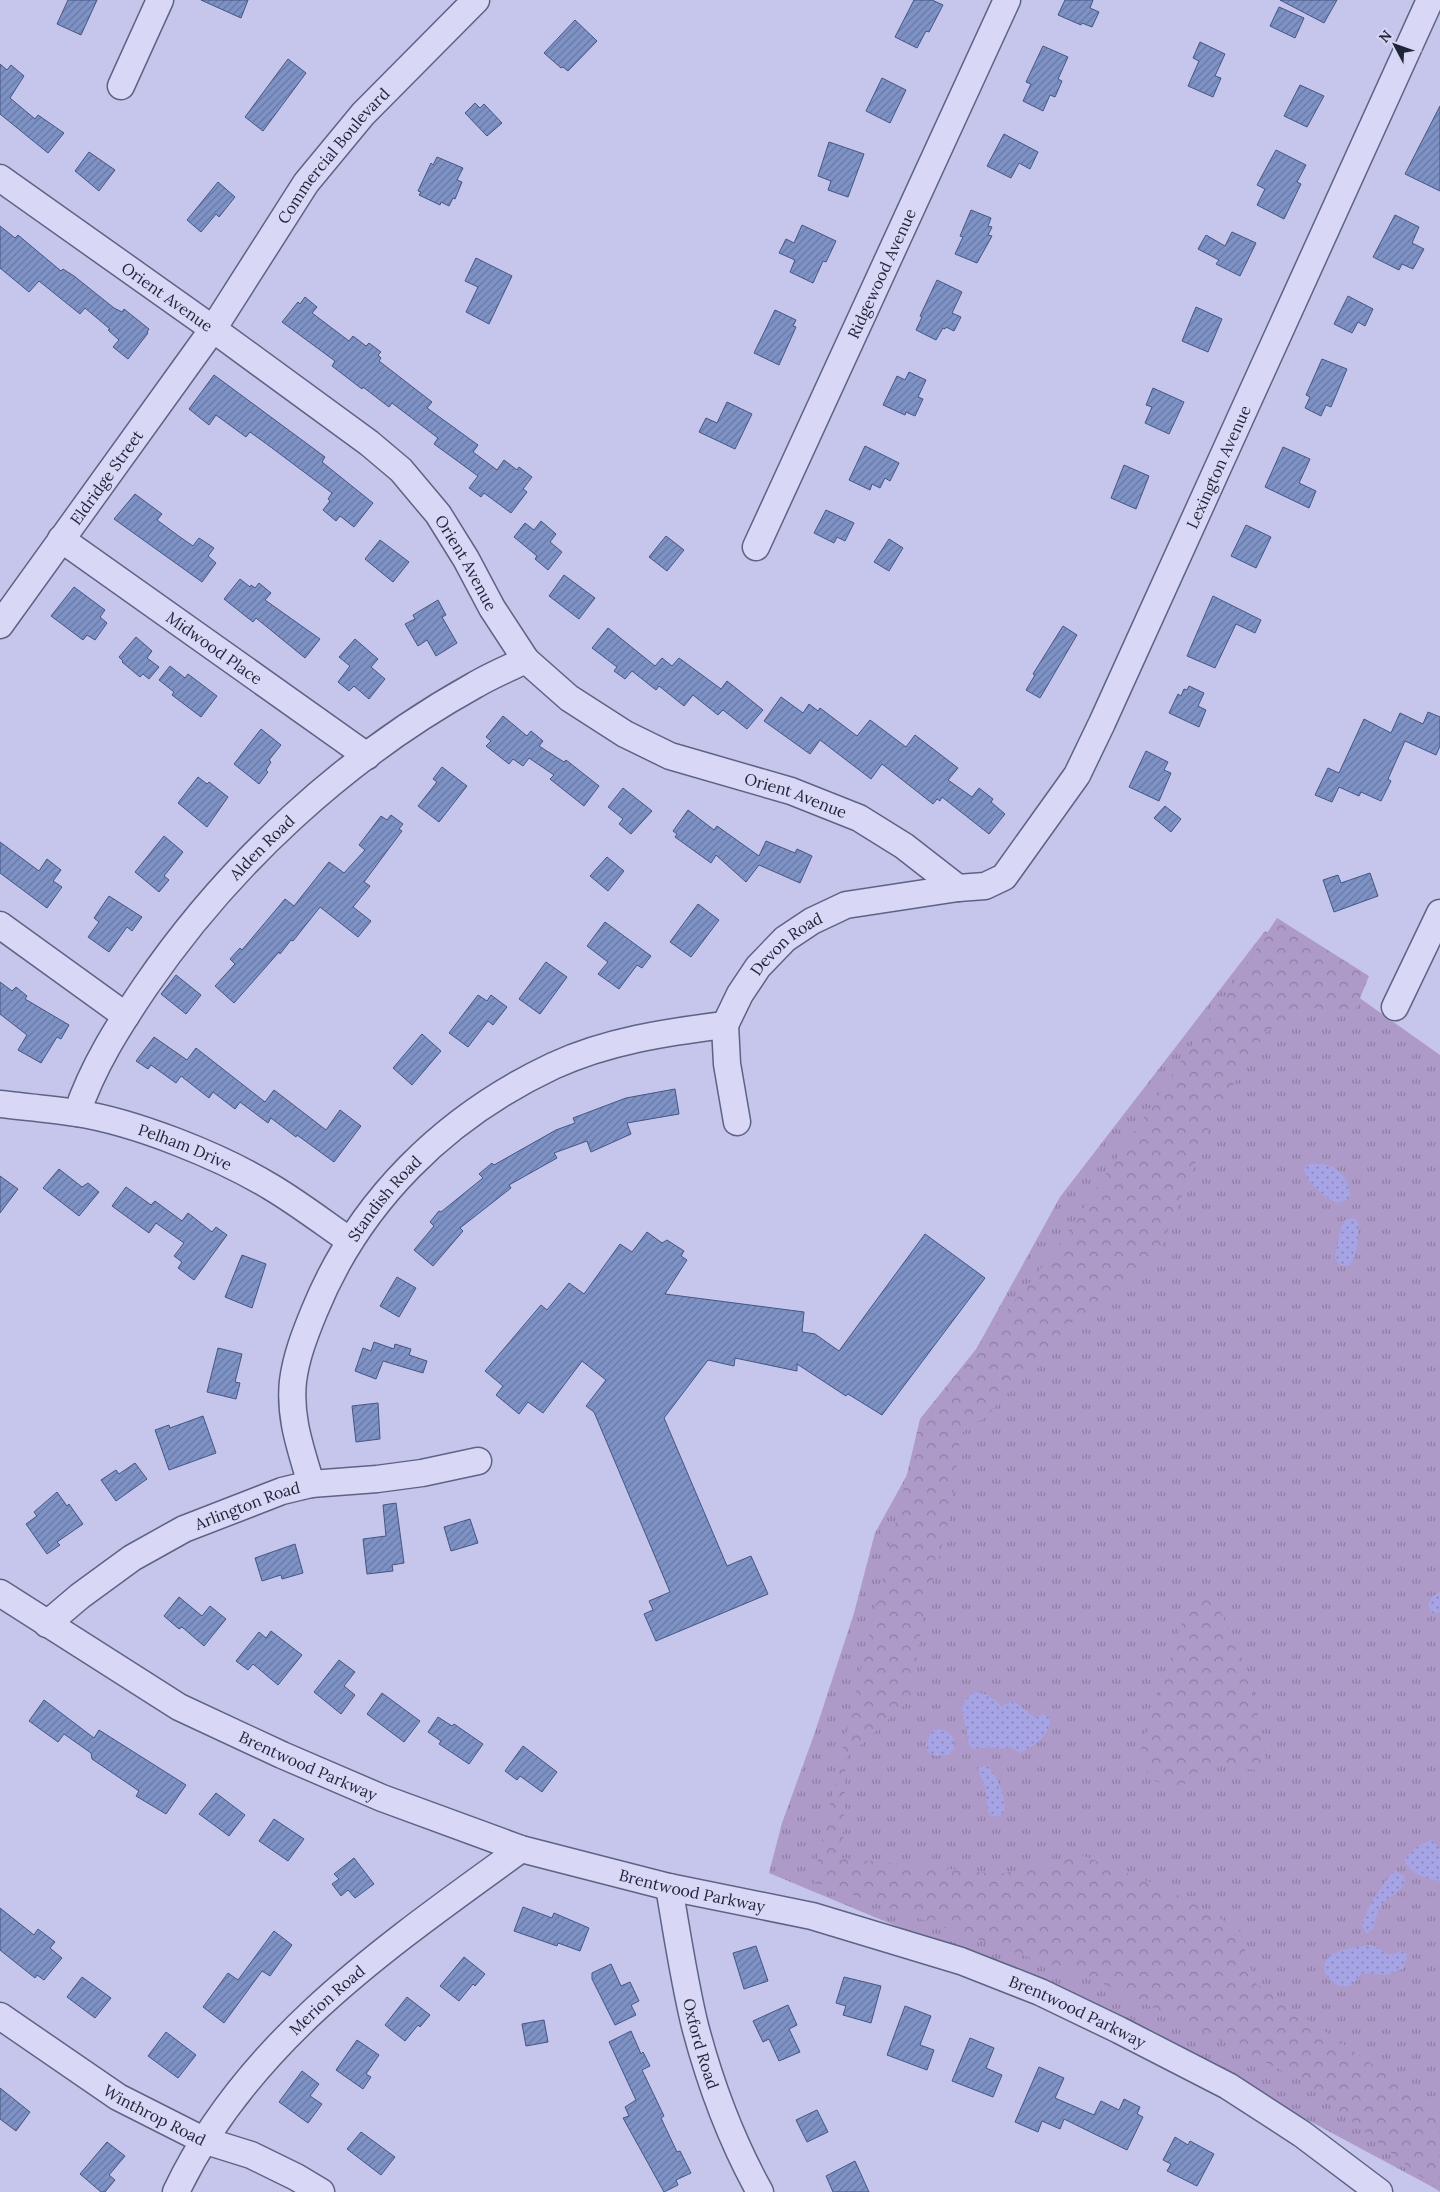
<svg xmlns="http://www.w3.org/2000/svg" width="1440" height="2192" font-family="Lora,serif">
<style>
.grass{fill:url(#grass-tufts)}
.forest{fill:url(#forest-crowns)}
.sand{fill:url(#sand-dots)}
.building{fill:url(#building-hatch);stroke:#445682}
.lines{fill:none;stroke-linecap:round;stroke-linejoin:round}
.minor-casing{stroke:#5d6385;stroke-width:29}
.minor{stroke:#d8d8f6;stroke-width:26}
.labels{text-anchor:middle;stroke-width:5;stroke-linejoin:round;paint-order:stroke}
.street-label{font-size:16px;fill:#1f2436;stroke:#d5d4f3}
</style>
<defs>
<pattern id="grass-tufts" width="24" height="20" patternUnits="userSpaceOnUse" patternTransform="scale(1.25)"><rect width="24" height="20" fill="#ae9ac8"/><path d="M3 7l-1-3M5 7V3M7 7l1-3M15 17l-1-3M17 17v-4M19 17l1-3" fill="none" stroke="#8d7da3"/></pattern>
<pattern id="forest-crowns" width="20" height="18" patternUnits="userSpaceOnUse" patternTransform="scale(1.25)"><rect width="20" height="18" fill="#ae9ac8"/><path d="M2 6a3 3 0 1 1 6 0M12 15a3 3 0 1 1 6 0" fill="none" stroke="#8d7da3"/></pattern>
<pattern id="sand-dots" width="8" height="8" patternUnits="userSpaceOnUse" patternTransform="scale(1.25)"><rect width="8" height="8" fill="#a7a4e5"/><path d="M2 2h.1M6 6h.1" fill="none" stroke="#8785ba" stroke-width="1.8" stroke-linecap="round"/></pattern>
<pattern id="building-hatch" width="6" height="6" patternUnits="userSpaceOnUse" patternTransform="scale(1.25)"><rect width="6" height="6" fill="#7e92c6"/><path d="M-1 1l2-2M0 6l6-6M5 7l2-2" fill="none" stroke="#6777a2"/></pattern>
</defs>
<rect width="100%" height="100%" fill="#c6c5eb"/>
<path class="grass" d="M1265,931L1440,1055V2191L1123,2021L769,1873L782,1823L814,1735L854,1613L875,1533L1060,1197Z"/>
<g class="forest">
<path d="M1277,918L1369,976L1354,1013L1310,1008L1266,1032L1215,1114L1158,1255L1115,1295L1070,1324L985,1418L961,1433L950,1516L921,1626L912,1698L846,1758L842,1858L999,1874L1084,1856L1169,1890L1239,1929L1255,1983L1440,2111V2192L1299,2079L1104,1984L813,1881L847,1729L920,1419L1054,1252Z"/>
<path d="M1203,1597L1217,1604L1251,1678L1266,1758L1255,1770L1207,1764L1180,1788L1151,1780L1139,1755L1182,1623Z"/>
</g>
<g class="sand">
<path d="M1312,1164C1317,1164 1324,1164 1328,1165C1342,1169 1351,1185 1350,1198C1345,1200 1341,1204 1336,1202C1325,1197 1306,1183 1304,1169L1306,1166Z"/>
<path d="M1354,1218L1358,1222C1359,1236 1358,1254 1349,1266H1341L1335,1258C1336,1250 1341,1225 1345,1220Z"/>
<path d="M1440,1592V1613H1432L1428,1604L1433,1596Z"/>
<path d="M974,1692C985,1693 994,1697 1001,1706L1014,1701L1035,1718L1042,1714L1049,1717L1050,1720C1050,1736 1032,1748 1019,1753L1011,1747L1002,1749L988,1747L973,1749L969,1745L962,1708L963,1702Z"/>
<path d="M939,1729C952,1731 959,1742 951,1754L936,1756L927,1751L926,1745L932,1730Z"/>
<path d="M988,1766C997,1777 1007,1798 1004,1812L997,1817L992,1816L988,1811L985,1788L977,1767Z"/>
<path d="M1432,1839L1440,1849V1881C1427,1879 1408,1874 1405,1859L1415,1848Z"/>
<path d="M1395,1871L1404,1876C1407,1891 1388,1895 1381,1906C1376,1914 1376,1920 1373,1929L1366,1934L1362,1925C1363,1915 1386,1877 1395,1871Z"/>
<path d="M1370,1945C1386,1948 1383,1960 1401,1951L1407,1954L1403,1969L1385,1975L1362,1973C1357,1978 1355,1985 1348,1986C1332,1989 1316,1969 1329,1957C1338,1948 1358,1947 1370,1945Z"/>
</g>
<g class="building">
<path d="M68,0H97L81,35L57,24Z"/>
<path d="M201,0H248L241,18Z"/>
<path d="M914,0H932L943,5L929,32L926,31L917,48L895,37Z"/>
<path d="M1065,0H1093L1090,8L1099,12L1092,27L1082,23L1081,25L1058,15Z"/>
<path d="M1280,0H1337L1324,23Z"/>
<path d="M1279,7L1304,18L1295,38L1270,26Z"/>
<path d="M575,20L597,41L568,71L563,67L561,68L544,53Z"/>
<path d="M1200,42L1225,54L1215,76L1221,78L1213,97L1188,86L1199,61L1193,58Z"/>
<path d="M1043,46L1068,57L1058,79L1062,81L1055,97L1050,95L1043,111L1023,101L1031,84L1026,82Z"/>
<path d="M288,59L306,73L263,131L245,117Z"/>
<path d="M0,64L7,70L11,65L24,76L10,98L35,119L38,115L64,133L48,153L0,114Z"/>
<path d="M882,78L906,90L890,123L866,111Z"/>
<path d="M1300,85L1324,96L1307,127L1284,116Z"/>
<path d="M475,103L480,108L484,104L502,123L487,136L465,113Z"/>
<path d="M1440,106V191L1405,174Z"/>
<path d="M1004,134L1038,152L1030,169L1019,163L1011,178L987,166Z"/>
<path d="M829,142L864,154L848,197L828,190L831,181L818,176Z"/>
<path d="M1276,150L1306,165L1297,182L1301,184L1284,219L1257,205L1265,189L1257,185Z"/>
<path d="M89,152L115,170L99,191L75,171Z"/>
<path d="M437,157L463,168L457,180L462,182L455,199L453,198L449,206L441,202L440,205L419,195L421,192L418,191L431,163L433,165Z"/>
<path d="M218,182L235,197L219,217L216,214L201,232L187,220Z"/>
<path d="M971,210L991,218L988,226L992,227L988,235L992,236L977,263L955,254L963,237L960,236Z"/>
<path d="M1395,215L1419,227L1412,243L1424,249L1413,269L1402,264L1399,270L1373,257Z"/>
<path d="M802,225L836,241L826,262L823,261L813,283L790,272L795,260L779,253L786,239L794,243Z"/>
<path d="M0,226L15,238L18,235L61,271L63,269L74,276L114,308L122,312L124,309L149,329L147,332L148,333L128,359L113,347L119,340L108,330L110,329L85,308L80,314L39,281L29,292L0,268Z"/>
<path d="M1232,232L1256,243L1240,276L1216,264L1219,260L1198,249L1206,235L1225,246Z"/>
<path d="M476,258L512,276L489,324L466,312L478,287L465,281Z"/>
<path d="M937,280L962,292L952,313L961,317L954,331L946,327L945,329L943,328L936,340L916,330L922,317L920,316Z"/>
<path d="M1348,296L1373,309L1365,326L1358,322L1352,333L1334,324Z"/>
<path d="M305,297L317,307L312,313L349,341L353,336L366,346L369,343L381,352L378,355L381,358L379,361L432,402L427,408L478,445L473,452L497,470L504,460L517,470L519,467L532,477L523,489L527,492L511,513L484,493L481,497L469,488L478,476L434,444L438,438L392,403L389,407L363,387L362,389L332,366L335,361L282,322L298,302L300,304Z"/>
<path d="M1196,307L1222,319L1208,352L1182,341Z"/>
<path d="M775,310L796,320L793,326L796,327L779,365L754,353Z"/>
<path d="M1322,359L1347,369L1331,407L1326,405L1321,416L1305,408L1310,397L1306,395Z"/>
<path d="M909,372L926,380L918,397L923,399L915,416L906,412L905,415L883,405L897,376L905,380Z"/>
<path d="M214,375L325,457L322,462L373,503L354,527L340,516L336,521L323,510L330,501L328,499L332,493L268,445L250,432L246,437L216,415L209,425L189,409Z"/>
<path d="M1153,388L1184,402L1169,434L1145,423L1152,407L1146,405Z"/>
<path d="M727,402L752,414L735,449L699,432L706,418L717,423Z"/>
<path d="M865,446L899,463L890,481L885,478L880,488L872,484L870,490L849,480Z"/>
<path d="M1283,447L1310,459L1299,483L1316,491L1309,508L1265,487Z"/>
<path d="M1124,465L1149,476L1136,509L1111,498Z"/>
<path d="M135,494L162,514L157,520L180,537L193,546L199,538L214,548L208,556L216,563L202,582L114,519Z"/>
<path d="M826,510L854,523L845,541L837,537L834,543L814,533Z"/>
<path d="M541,521L556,534L550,542L562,552L548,570L535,559L537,556L514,537L525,523L534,530Z"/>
<path d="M1246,525L1271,537L1256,568L1231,556Z"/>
<path d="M666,536L684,550L667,571L649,557Z"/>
<path d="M889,539L903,548L889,571L874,562Z"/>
<path d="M380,540L409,562L393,582L365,559Z"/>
<path d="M564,575L595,598L579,619L549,596Z"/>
<path d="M240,579L250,587L251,585L255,588L259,583L271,593L265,600L320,639L305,658L256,618L253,622L224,599Z"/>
<path d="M74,587L105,610L100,617L107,623L95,640L87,635L83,640L51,616Z"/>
<path d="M1213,596L1261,620L1255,633L1236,624L1215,668L1187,656Z"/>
<path d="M438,600L446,615L442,617L457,643L436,656L427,640L418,646L405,624L415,619L413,615Z"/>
<path d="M1063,626L1077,635L1040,698L1026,690L1035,675L1033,674Z"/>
<path d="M608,628L655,666L662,658L672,666L679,658L721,689L727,681L763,710L747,729L723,710L718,715L693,695L684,706L659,686L656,690L632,671L625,679L614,671L617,667L592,648Z"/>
<path d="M136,637L152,651L147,658L159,667L149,679L143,674L140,677L122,662L123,661L119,657Z"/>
<path d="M355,639L378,659L371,667L385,679L369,699L354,686L349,691L338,682L350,666L339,657Z"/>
<path d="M170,666L185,678L188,674L217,696L201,717L172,695L174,692L159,680Z"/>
<path d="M1189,686L1204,693L1198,706L1206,710L1199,727L1169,713L1178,694L1181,696L1184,689L1187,690Z"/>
<path d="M781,697L803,713L809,704L818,711L820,708L857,736L870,720L906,747L915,735L958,768L948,780L972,797L979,788L993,799L991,802L1005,814L989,834L942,797L940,801L937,799L933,804L882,764L871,779L820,740L810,754L764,721Z"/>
<path d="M1428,712L1440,717V746L1436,755L1405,741L1388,779L1391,781L1381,801L1361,792L1359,796L1339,787L1332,802L1315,795L1328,768L1339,773L1364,719L1391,733L1400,713L1423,724Z"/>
<path d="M503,716L527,736L531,731L543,741L539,746L564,762L566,760L599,786L584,806L550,779L554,775L529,758L523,766L513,759L509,764L486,746L491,741L486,737Z"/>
<path d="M261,729L281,745L269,760L271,762L266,770L268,772L259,784L234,764Z"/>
<path d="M1146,751L1168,762L1164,770L1171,773L1159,801L1129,787Z"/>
<path d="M442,767L467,786L439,822L418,806L437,782L433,779Z"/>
<path d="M198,777L207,784L209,782L228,797L207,827L178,803Z"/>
<path d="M623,788L652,811L631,834L619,824L623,819L608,807Z"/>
<path d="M1165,806L1181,819L1171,832L1154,818Z"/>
<path d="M688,810L714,830L717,826L759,856L766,841L795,853L797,849L812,856L800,883L759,865L746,882L716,855L711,863L675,837L677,834L673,831Z"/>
<path d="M391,815L403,824L399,829L402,831L364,882L370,886L353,907L371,921L358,937L320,907L293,941L291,940L280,954L279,952L234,1003L215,986L235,964L230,959L240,948L242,950L285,899L294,906L329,862L344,873L365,850L359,845L381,816L387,820Z"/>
<path d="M164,836L183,852L164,876L169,880L159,892L135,872Z"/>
<path d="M0,842L39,871L47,859L61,870L53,881L62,887L47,908L0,873Z"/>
<path d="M607,857L624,871L608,891L590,876Z"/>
<path d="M1370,873L1378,896L1334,912L1323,880L1338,875L1341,883Z"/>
<path d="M109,896L142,917L132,931L127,927L109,952L88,937L99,922L94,918Z"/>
<path d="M698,904L719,920L691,957L670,942Z"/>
<path d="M605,922L651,956L642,968L637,965L619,989L598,974L608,962L587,946Z"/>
<path d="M546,962L567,977L540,1014L519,999Z"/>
<path d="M176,975L201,995L186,1014L161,994Z"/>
<path d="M0,982L12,991L16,987L27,996L25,999L69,1025L61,1039L57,1037L41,1063L18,1050L27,1035L0,1014Z"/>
<path d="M478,995L487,1001L491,995L507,1007L493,1025L488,1021L468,1047L449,1033Z"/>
<path d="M422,1034L441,1051L412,1085L393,1068Z"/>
<path d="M154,1037L187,1060L196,1048L265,1102L274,1090L326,1130L340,1110L361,1126L334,1162L297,1135L296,1137L271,1118L268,1123L240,1102L235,1109L213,1092L209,1098L181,1076L176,1083L151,1065L148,1069L136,1061Z"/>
<path d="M675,1089L679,1114L627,1123L631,1134L591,1152L587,1141L554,1153L557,1158L509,1185L511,1188L460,1228L463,1231L433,1266L414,1250L434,1226L430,1222L439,1211L441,1212L483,1178L479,1174L492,1163L494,1165L556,1130L575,1123L573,1118L626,1098Z"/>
<path d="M59,1169L82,1187L88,1183L99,1192L79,1216L43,1188Z"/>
<path d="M0,1176L18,1189L0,1213Z"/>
<path d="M126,1187L151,1205L155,1201L182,1221L188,1213L212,1232L216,1227L227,1235L194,1280L178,1268L182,1262L174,1256L184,1243L156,1223L149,1233L112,1206Z"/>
<path d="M647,1232L662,1243L667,1240L684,1251L681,1256L687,1260L665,1294L804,1312L802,1332L815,1334L839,1351L925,1234L985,1278L882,1415L848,1394L846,1396L797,1364V1371L735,1358L734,1366L708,1360L664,1418L727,1566L751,1556L768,1594L656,1641L644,1614L653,1610L649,1601L670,1592L594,1412L586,1406L606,1380L582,1361L543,1413L528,1402L519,1414L496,1395L503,1386L485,1371L541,1305L547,1310L569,1283L584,1294L620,1244L632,1252Z"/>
<path d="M242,1255L266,1264L252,1308L225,1297Z"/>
<path d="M397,1277L416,1288L399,1317L380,1306Z"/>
<path d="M374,1342L394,1349L395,1344L411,1349L409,1355L427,1361L423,1373L383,1361L376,1379L355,1371L363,1348L371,1351Z"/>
<path d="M218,1348L242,1354L235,1382L240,1383L236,1399L207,1392Z"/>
<path d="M378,1403L380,1439L356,1442L352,1406Z"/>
<path d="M203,1416L216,1453L169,1470L155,1430L169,1425L170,1428Z"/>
<path d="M135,1463L147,1479L116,1501L101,1480L116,1470L119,1474Z"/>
<path d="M57,1492L67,1506L69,1504L83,1524L57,1542L60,1545L47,1554L26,1524L37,1516L34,1512Z"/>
<path d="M396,1503L404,1563L392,1565L393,1571L367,1574L363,1539L386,1536L383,1505Z"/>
<path d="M470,1519L478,1543L451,1551L444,1527Z"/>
<path d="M295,1544L303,1573L282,1579L281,1575L262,1581L255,1558Z"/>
<path d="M179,1597L202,1616L210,1606L226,1619L204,1646L182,1627L179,1629L164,1616Z"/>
<path d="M271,1631L302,1655L278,1685L253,1664L248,1670L236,1661L259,1632L266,1638Z"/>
<path d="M339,1660L355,1672L344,1686L355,1695L341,1714L314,1692Z"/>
<path d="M382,1693L420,1721L404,1742L367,1714Z"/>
<path d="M44,1700L94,1738L99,1730L186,1785L166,1814L136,1796L139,1791L92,1759L91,1753L64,1734L58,1742L29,1721Z"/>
<path d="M438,1717L452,1726L454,1724L483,1744L469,1764L439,1744L441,1741L428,1732Z"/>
<path d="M523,1746L557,1772L542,1792L520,1776L517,1780L505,1771Z"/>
<path d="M216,1793L245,1815L229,1836L199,1814Z"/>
<path d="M274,1819L304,1839L288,1861L259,1841Z"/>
<path d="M354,1858L374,1884L355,1898L348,1890L341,1896L332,1884L339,1879L334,1874Z"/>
<path d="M523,1907L552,1918L554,1913L589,1928L580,1951L558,1943L557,1946L514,1931Z"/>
<path d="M0,1908L34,1935L38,1929L55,1942L50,1948L62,1958L44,1980L37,1975L35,1978L0,1950Z"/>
<path d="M274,1931L292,1945L270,1976L262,1971L224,2023L203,2007L228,1973L238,1980Z"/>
<path d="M756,1946L768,1981L744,1989L733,1953Z"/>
<path d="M464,1957L485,1974L475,1986L473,1984L459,2001L440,1986Z"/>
<path d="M611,1964L621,1986L630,1982L639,2001L631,2005L636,2015L615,2025L592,1979V1973Z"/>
<path d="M82,1977L111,1998L95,2018L67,1997Z"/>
<path d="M844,1977L881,1986L871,2023L843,2015L846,2006L836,2003Z"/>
<path d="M407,1997L430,2015L420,2027L418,2025L405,2041L385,2025Z"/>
<path d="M788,2005L797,2025L789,2029L800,2052L779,2061L769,2039L763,2042L753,2021Z"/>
<path d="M905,2006L931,2016L920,2045L934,2050L927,2070L887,2055Z"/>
<path d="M544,2020L548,2042L526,2046L522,2024Z"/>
<path d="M631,2031L641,2054L643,2052L650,2066L642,2070L664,2116L661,2118L677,2152L680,2151L691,2173L676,2180L678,2185L664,2192L623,2118L629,2116L625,2107L636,2100L609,2042Z"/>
<path d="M166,2032L196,2055L178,2078L148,2056Z"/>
<path d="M970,2038L994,2048L986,2068L1002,2075L993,2097L952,2081Z"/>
<path d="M357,2040L379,2055L366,2074L371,2077L363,2089L336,2070Z"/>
<path d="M1039,2067L1064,2078L1055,2098L1094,2115L1101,2101L1119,2110L1124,2099L1140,2107L1137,2114L1143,2117L1127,2150L1064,2119L1060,2129L1042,2121L1038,2132L1015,2122Z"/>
<path d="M302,2071L319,2084L310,2096L322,2104L308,2123L279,2102Z"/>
<path d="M0,2088L30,2112L16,2131L0,2119Z"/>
<path d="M817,2110L828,2132L807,2142L796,2120Z"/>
<path d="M361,2132L395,2157L381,2175L347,2149Z"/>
<path d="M1175,2137L1188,2145L1190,2141L1214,2154L1197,2186L1167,2171L1171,2164L1163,2160Z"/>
<path d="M107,2142L125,2156L109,2175L115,2180L105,2192H101L80,2174Z"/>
<path d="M855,2161L869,2192H833L826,2176Z"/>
</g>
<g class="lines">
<defs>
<g id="minor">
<path d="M121,86L160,0"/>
<path id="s1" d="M0,178L213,329L369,443L401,470L438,514L466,559L492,608L526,660L569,698L625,734L670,756L791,791L859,818L904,846L958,888"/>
<path id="s2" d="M61,539L367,756"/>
<path id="s3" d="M756,547L1007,0"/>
<path id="s4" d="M0,625L213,329L306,183L363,114L476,0"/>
<path d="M0,925L126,1016"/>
<path d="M1395,1007L1440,913"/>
<path d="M725,1025L727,1064L737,1122"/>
<path id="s5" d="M0,1104C25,1107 51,1109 76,1113C135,1122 220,1156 271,1187C298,1203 324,1223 350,1241"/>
<path id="s6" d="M77,1113C93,1066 118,1027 145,987C229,864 345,757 475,685C492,675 509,668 526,660"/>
<path id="s7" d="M311,1484C301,1449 289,1418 293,1381C296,1357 305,1334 314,1312C359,1201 445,1117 553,1066C607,1041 667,1032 725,1025L740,994L758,967L785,939L812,921L846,905L958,888L985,886L1004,877L1077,775L1102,723L1430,0"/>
<path id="s8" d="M0,1593L179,1707L282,1755L382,1798L521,1849L669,1887L812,1916L961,1961L1040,1992L1119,2030L1228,2086L1302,2134L1379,2192"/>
<path id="s9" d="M47,1624L80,1596L132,1558L184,1529L282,1491L311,1484L377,1479L422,1473L478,1461"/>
<path id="s10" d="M669,1887C677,1933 684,1981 695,2026C710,2083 731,2140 760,2192"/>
<path id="s11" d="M0,2016L118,2097L203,2140L251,2155L296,2177L321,2192"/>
<path id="s12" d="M176,2192C247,2041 390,1944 521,1849"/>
</g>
</defs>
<use href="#minor" class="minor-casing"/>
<use href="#minor" class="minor"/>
</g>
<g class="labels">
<g class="street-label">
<text dy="6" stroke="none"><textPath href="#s4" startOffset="576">Commercial Boulevard</textPath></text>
<text dy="6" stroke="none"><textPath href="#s3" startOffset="301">Ridgewood Avenue</textPath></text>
<text dy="6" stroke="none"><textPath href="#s1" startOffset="205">Orient Avenue</textPath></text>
<text dy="6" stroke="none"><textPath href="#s7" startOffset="1508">Lexington Avenue</textPath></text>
<text dy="6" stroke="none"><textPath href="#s4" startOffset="182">Eldridge Street</textPath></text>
<text dy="6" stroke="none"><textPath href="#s1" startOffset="610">Orient Avenue</textPath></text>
<text dy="6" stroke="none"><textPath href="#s2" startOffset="188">Midwood Place</textPath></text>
<text dy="6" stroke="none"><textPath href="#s1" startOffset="1030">Orient Avenue</textPath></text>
<text dy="6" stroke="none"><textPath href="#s6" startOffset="326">Alden Road</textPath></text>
<text dy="6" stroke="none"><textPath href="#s7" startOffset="810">Devon Road</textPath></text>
<text dy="6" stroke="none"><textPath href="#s5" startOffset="191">Pelham Drive</textPath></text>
<text dy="6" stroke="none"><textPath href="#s7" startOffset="312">Standish Road</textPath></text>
<text dy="6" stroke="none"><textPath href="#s9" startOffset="235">Arlington Road</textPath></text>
<text dy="6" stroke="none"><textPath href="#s8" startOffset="354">Brentwood Parkway</textPath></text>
<text dy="6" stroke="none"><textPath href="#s8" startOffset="759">Brentwood Parkway</textPath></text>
<text dy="6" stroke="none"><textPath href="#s12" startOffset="246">Merion Road</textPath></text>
<text dy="6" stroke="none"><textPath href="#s8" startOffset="1164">Brentwood Parkway</textPath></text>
<text dy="6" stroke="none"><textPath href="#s10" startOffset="160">Oxford Road</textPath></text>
<text dy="6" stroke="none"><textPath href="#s11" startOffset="184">Winthrop Road</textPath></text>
</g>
</g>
<g transform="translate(1395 45) rotate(311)" stroke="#d5d4f3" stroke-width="4" paint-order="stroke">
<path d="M0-4L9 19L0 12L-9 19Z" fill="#1f2436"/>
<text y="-8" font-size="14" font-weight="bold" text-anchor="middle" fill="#1f2436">N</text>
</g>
</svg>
